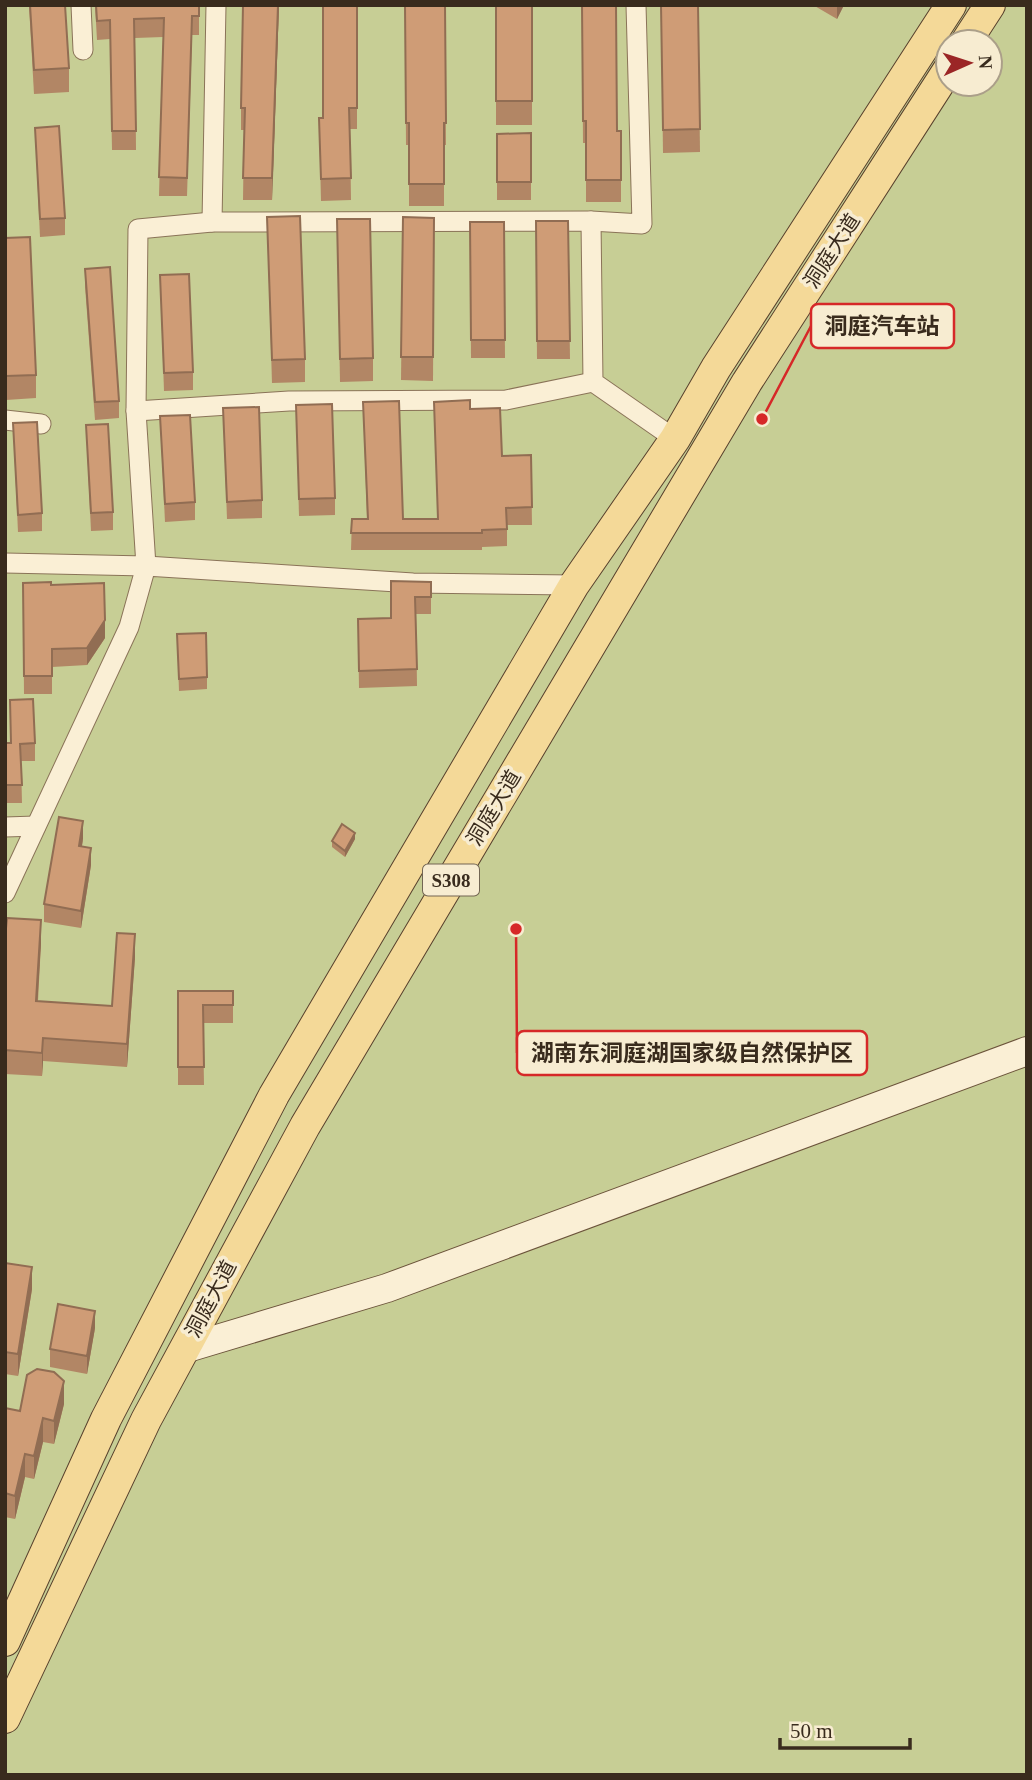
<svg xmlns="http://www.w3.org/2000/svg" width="1032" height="1780" font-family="'Times New Roman','Noto Sans SC',serif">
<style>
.park{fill:#c7ce95;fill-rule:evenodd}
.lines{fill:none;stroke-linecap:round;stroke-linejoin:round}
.street-casing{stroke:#8a7358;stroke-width:21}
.secondary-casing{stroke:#6c543b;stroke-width:30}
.primary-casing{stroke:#58412d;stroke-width:32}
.street{stroke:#faefd5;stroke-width:19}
.secondary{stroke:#faefd5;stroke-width:28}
.primary{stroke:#f4d998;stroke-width:30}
.wall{fill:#b28665}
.shaded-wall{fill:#916d53}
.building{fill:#cf9c76;stroke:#916d53;stroke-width:2}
.labels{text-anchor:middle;stroke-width:7;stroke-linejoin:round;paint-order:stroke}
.shield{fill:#f7ecd1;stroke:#726553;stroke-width:2}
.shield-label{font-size:19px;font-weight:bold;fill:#392b1d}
.street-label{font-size:21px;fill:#392b1d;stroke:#f7ecd1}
.leader{fill:none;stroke:#d62828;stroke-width:2.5}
.callout-dot{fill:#d62828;stroke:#f7ecd1;stroke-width:2.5}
.callout{fill:#f7ecd1;stroke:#d62828;stroke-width:2.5}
.callout-label{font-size:23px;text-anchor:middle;font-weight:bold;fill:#392b1d}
</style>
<rect width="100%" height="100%" fill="#f0e2c2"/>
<path class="park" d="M5,5H1027V1775H5ZM948,42H990V84H948Z"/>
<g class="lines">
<defs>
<g id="street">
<path d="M81,5L83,50"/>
<path d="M591,221L642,224L636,5"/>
<path d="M212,222L216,5"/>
<path d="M136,411L289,401L506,400L593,382"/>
<path d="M5,420L41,424"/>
<path d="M5,563L146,566L136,411L138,229L212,222L591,221L593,382L675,439"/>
<path d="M5,827L36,826"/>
<path d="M5,893L129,627L146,566L413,583L574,585"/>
</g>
<path id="secondary" d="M184,1349L387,1288L1027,1051"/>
<g id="primary">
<path d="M966,42L990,5"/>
<path d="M5,1641L106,1419L274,1095L574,585L675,439L716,368L951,5"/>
<path d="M5,1718L146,1420L305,1126L747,382L948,70"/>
</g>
</defs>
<use href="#street" class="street-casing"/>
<use href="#secondary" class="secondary-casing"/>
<use href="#primary" class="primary-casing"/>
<use href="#street" class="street"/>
<use href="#secondary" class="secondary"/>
<use href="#primary" class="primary"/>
</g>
<g class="wall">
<path d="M29,5H65L69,68V92L34,94Z"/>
<path d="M95,5H199V35H192L187,196H159L163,37L135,38L136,150H112L110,39L97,40Z"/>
<path d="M279,5L272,200H243L244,130H241V108Z"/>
<path d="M357,5V129H350L351,200L321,201L319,118H323Z"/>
<path d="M405,5H445L446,145H444V206H409V145H406Z"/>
<rect x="496" y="5" width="36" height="120"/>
<path d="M582,5L617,131H621V202H586V143H583Z"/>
<path d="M661,5H698L700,152L663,153Z"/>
<path d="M813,5H844L837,19Z"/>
<path d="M35,128L65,218V235L40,237Z"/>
<path d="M531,133V200H497V134Z"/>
<path d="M267,217L305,359V382L272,383Z"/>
<path d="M403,217L434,218L433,381L401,380Z"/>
<path d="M337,219L373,358V381L340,382Z"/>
<path d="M536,221H568L570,359H537Z"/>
<path d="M470,222H504L505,358H471Z"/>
<path d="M5,238L36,375V398L6,400Z"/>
<path d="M85,269L119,401V418L95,420L85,286Z"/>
<path d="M160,275L193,372V390L164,391Z"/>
<path d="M363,402L403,519H438L434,402L470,409L502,456L531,455L532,525H507V546L482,547V550H351L352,519H367Z"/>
<path d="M296,405L335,498V515L299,516Z"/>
<path d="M223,408L262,500V518L227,519Z"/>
<path d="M160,416L195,502V520L165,522Z"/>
<path d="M13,423L42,513V531L18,532Z"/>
<path d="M86,425L113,512V530L91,531Z"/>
<path d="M431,582V614H416L417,686L359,688L358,619L391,618Z"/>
<path d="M23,583L51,585L105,638L87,665L52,667V694H24Z"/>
<path d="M177,634L207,677V689L179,691Z"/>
<path d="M10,700L35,743V761H21L22,803H5V743H11Z"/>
<path d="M83,839L82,846L91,865L81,928L44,922V904Z"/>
<path d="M355,839L345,857L332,847V841Z"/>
<path d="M5,939L41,943L38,1001L112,1006L135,957L127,1067L43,1061L42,1076L5,1074Z"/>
<path d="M178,991H233V1023H203L204,1085H178Z"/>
<path d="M5,1263L32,1289L18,1376L5,1374Z"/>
<path d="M95,1328L87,1374L50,1367V1349Z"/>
<path d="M64,1404L54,1444L43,1442L34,1479L25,1477L15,1519L5,1517V1408L20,1411Z"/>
</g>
<g class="shaded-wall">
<path d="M278,5H279L272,200V178Z"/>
<path d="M837,5H844L837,19Z"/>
<path d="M105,620V638L87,665V648Z"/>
<path d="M83,821V839L79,863V846Z"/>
<path d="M355,833V839L345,857V851Z"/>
<path d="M91,848V865L81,928V911Z"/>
<path d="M41,920V943L36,1025V1001Z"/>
<path d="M135,934V957L127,1067V1044Z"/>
<path d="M43,1038V1061L42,1076V1053Z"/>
<path d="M32,1267V1289L18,1376V1354Z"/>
<path d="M95,1311V1328L87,1374V1356Z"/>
<path d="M64,1381V1404L54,1444V1421Z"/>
<path d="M43,1418V1442L34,1479V1456Z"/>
<path d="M25,1454V1477L15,1519V1496Z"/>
</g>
<g class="building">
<path d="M30,5H65L69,68L34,70Z"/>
<path d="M96,5H199V16H192L187,178L159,177L164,18L134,19L136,131H112L110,20L97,21Z"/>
<path d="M243,5H278L272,178H243L245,108H241Z"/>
<path d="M323,5H357V108H349L351,178L321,179L319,118H323Z"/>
<path d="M405,5H445L446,123H444V184H409V123H406Z"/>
<rect x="496" y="5" width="36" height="96"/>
<path d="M582,5H616L617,131H621V180H586V121H583Z"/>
<path d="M661,5H698L700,129L663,130Z"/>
<path d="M59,126L65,218L40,219L35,128Z"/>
<path d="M531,133V182H497V134Z"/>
<path d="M300,216L305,359L272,360L267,217Z"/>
<path d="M403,217L434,218L433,357H401Z"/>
<path d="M337,219H370L373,358L340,359Z"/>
<path d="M536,221H568L570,341H537Z"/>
<path d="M470,222H504L505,340H471Z"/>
<path d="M30,237L36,375L6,376L5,238Z"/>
<path d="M110,267L119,401L95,402L85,269Z"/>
<path d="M189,274L193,372L164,373L160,275Z"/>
<path d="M470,400V409L500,408L502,456L531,455L532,507L506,508L507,529L482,530V533H351L352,519H368L363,402L399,401L403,519H438L434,402Z"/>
<path d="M332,404L335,498L299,499L296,405Z"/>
<path d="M259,407L262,500L227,502L223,408Z"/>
<path d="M190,415L195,502L165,504L160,416Z"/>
<path d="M37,422L42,513L18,515L13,423Z"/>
<path d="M108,424L113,512L91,513L86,425Z"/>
<path d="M391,581L431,582V597H415L417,669L359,671L358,619L391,618Z"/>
<path d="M51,582V585L104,583L105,620L87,648L52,649V676H24L23,583Z"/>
<path d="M206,633L207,677L179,679L177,634Z"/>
<path d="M33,699L35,743L20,744L22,785H5V743H11L10,700Z"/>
<path d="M59,817L83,821L79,846L91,848L81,911L44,904Z"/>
<path d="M342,824L355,833L345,851L332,841Z"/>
<path d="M7,918L41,920L36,1001L112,1006L117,933L135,934L127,1044L43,1038L42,1053L5,1050V939Z"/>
<path d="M178,991H233V1005H203L204,1067H178Z"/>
<path d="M5,1263L32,1267L18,1354L5,1352Z"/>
<path d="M58,1304L95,1311L87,1356L50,1349Z"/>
<path d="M37,1369L54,1372L64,1381L54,1421L43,1418L34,1456L25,1454L15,1496L5,1493V1408L20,1411L27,1375Z"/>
</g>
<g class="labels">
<rect class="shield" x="423" y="864.5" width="56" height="31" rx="5"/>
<g class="shield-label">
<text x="451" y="887">S308</text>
</g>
<g class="street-label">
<text transform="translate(832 251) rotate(-57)" y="7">洞庭大道</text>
<text transform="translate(494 808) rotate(-59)" y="7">洞庭大道</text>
<text transform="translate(211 1299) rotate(-62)" y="7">洞庭大道</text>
</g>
</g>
<path class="leader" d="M762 419L811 326M516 929L517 1053"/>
<g class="callout-dot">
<circle cx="762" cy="419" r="7"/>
<circle cx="516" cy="929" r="7"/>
</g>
<g class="callout">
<rect x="811" y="304" width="143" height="44" rx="7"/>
<rect x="517" y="1031" width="350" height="44" rx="7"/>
</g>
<g class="callout-label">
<text x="882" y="334">洞庭汽车站</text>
<text x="692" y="1061">湖南东洞庭湖国家级自然保护区</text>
</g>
<rect width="1032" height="1780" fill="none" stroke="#392b1d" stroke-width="14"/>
<g transform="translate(969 63) rotate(87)"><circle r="33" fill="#f7ecd1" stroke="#ab9f89" stroke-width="2"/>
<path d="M0-5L12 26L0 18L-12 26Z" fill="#9b2626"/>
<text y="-10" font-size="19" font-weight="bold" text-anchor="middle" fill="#392b1d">N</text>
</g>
<path d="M780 1738v10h130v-10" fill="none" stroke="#392b1d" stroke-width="3.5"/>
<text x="790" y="1738" font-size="21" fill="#392b1d" stroke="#f7ecd1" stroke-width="5" paint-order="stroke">50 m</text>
</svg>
